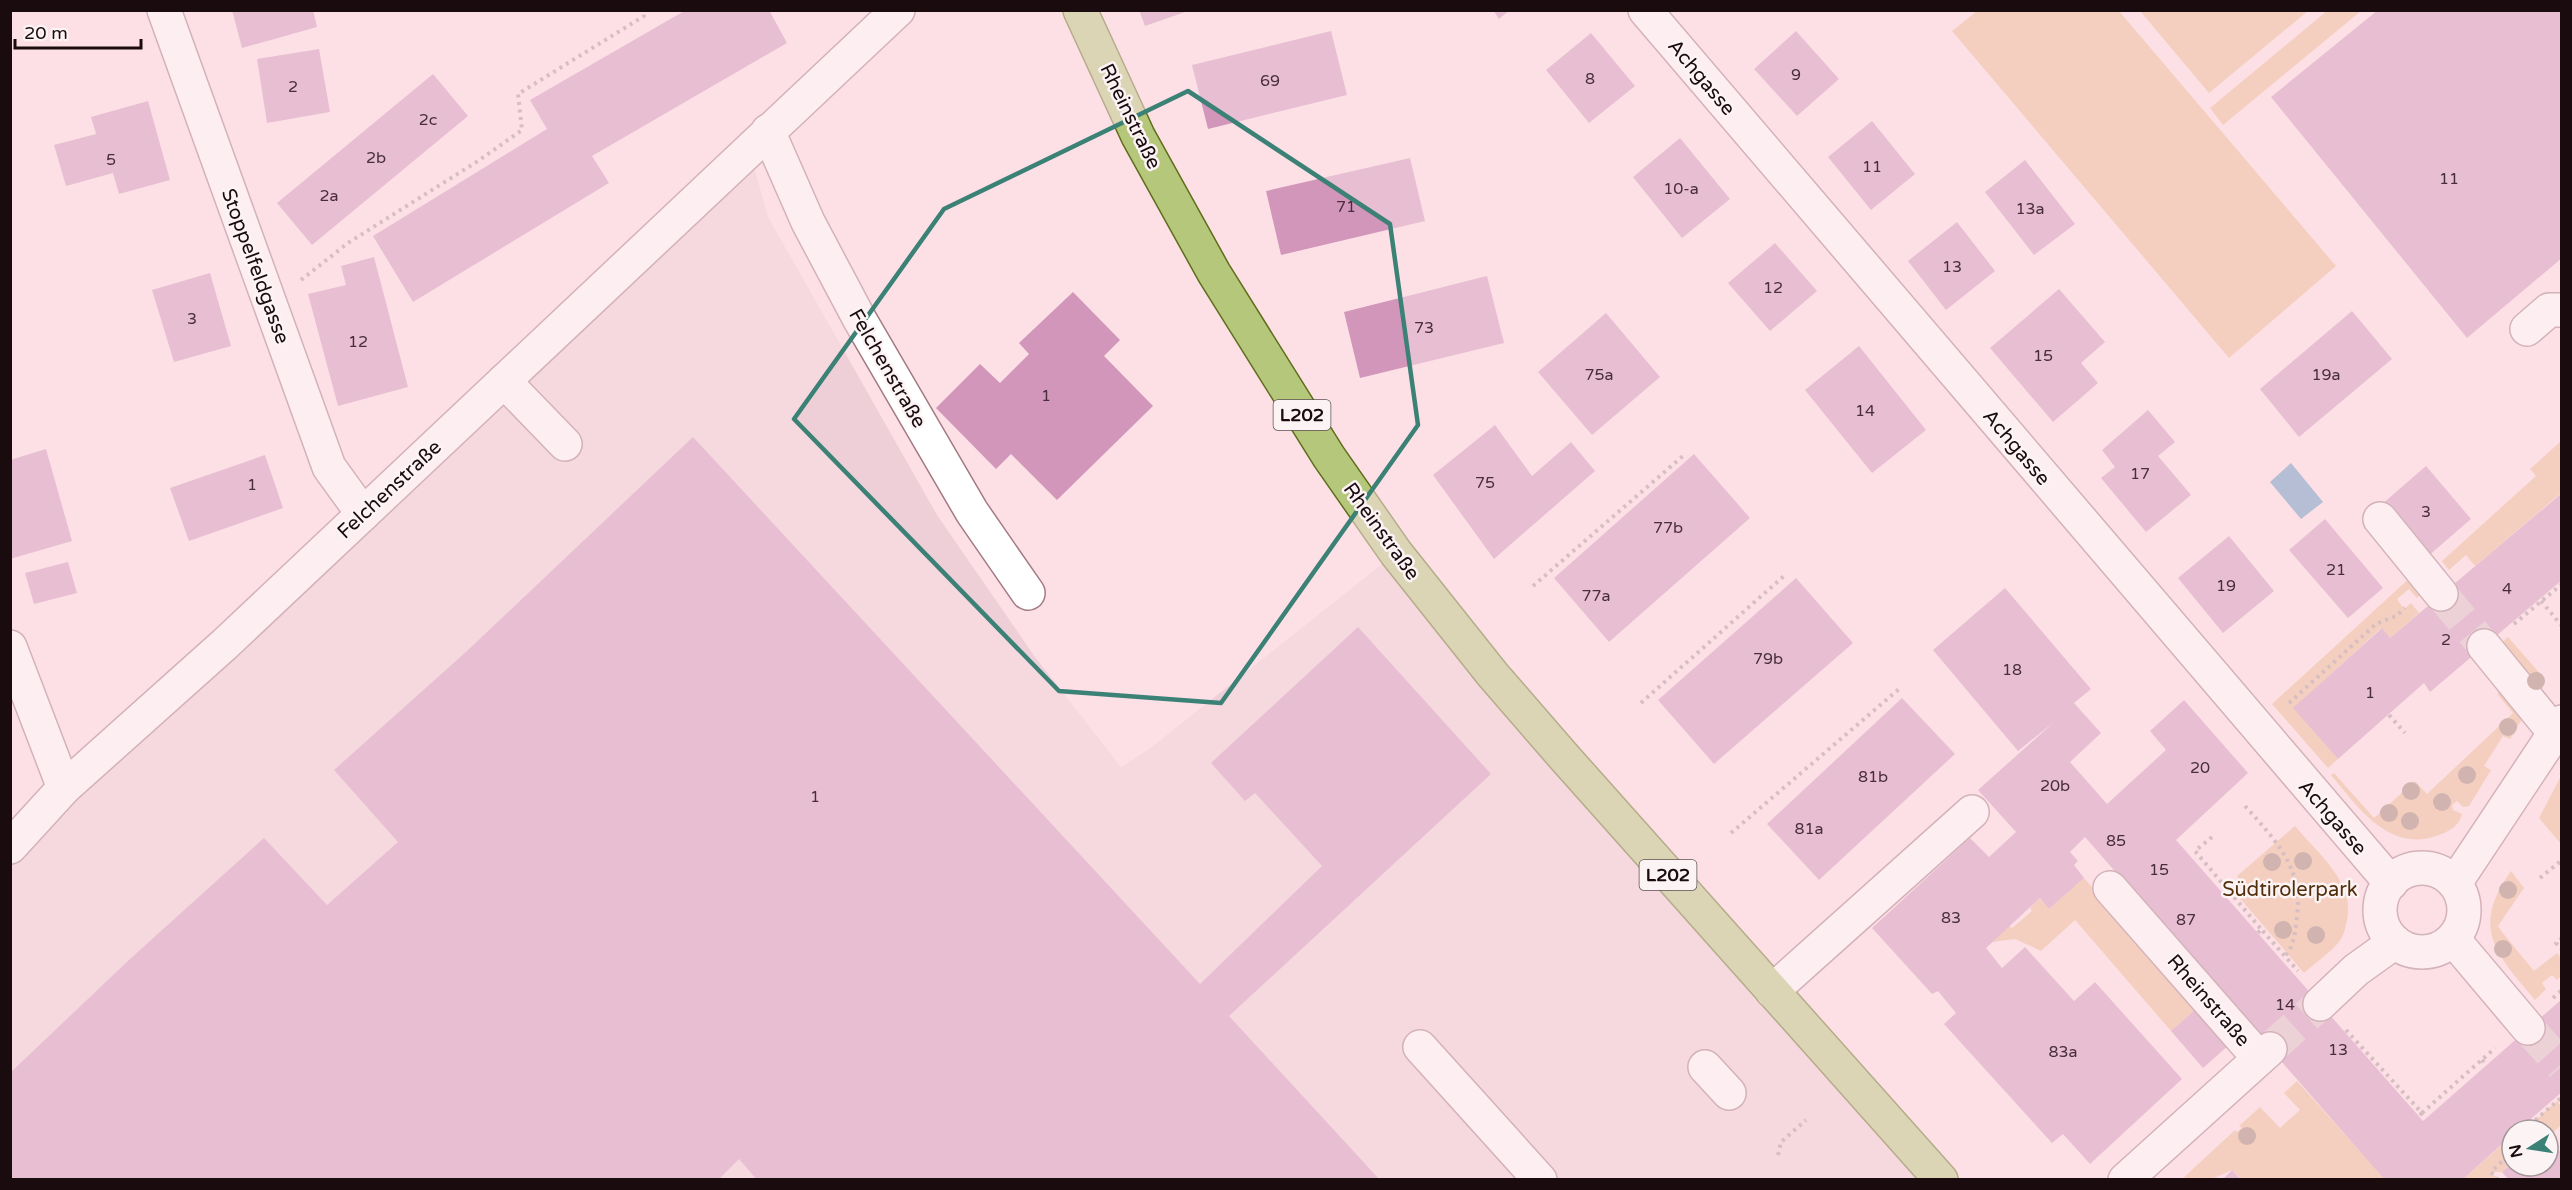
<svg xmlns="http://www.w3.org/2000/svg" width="2572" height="1190" font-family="'Varela Round',sans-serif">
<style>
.built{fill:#efcfd7}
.green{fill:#eabb91}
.water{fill:#5f95be}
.building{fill:#d196ba}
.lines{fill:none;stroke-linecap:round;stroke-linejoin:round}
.minor-tunnel{stroke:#dac0c6;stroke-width:33;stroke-dasharray:33 16;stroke-linecap:butt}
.minor-casing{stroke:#a37a84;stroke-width:36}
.major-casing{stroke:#5f6d1b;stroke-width:36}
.path{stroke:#ac949a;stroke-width:4;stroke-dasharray:3 4.5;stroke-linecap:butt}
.minor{stroke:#fff;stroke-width:33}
.major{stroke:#b5c77a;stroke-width:33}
.tree{fill:#9e7f6e}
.marked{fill:none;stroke:#3c8176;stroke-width:4.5;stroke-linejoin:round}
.labels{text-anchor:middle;stroke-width:5;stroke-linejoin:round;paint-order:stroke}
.number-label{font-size:16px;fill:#482e3a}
.shield{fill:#fcf3f5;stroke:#5e5154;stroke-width:1.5}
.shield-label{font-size:18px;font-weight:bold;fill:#1a0b0f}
.street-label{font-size:20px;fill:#1a0b0f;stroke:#fcf3f5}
.park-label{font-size:20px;fill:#512f0b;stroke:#fcf3f5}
</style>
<rect width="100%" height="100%" fill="#fce0e6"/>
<path class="built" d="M749,149L768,217L937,515L1035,657L1121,767L1148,750L1396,553L1941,1179H11L10,847Z"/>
<g class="green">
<path d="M2328,10L2361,11L2223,125L2210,108Z"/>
<path d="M1977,11H2119L2336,266L2229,358L1952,31Z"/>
<path d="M2140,11H2308L2209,93Z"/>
<path d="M2561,441V493L2475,566L2466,555L2449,570L2442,561L2536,476L2530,469Z"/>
<path d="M2413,575L2425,590L2417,598L2409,589L2397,599L2404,609L2411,603L2419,613L2390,638L2381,628L2294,708L2338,759L2328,768L2272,704Z"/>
<path d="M2508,637L2544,678V684L2541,688L2536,689L2497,647Z"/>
<path d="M2498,688L2524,716L2510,739L2503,736L2484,766L2491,770L2469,806L2463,807L2457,801L2452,805L2453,810L2462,814C2459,826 2450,831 2439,835C2389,854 2359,808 2331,775L2334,773L2374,818L2415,781L2427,794L2513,713L2498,695Z"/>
<path d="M2561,776V844L2539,818Z"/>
<path d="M2295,826C2318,854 2358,884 2346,924C2345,930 2343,937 2339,942C2330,953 2315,963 2304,973L2237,895L2242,887L2237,876Z"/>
<path d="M2511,871L2524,888L2498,926L2502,932L2534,971L2557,953L2561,958V976L2557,980L2552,975L2542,983L2546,989L2535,1000C2496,954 2470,928 2511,871Z"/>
<path d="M2084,878L2197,1008L2171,1031L2075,920L2041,951L2015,939L1992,942L2009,926L2012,928L2032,911L2030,908L2040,898L2049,909Z"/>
<path d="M2297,1081L2385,1179H2241L2232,1170L2212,1179L2181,1180L2235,1130L2237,1132L2242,1128L2239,1126L2260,1107L2280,1128L2300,1110L2284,1093Z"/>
<path d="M2557,1101L2561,1106V1125L2548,1137V1130H2524Z"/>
<path d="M2506,1141L2512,1147V1163L2502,1172H2491L2498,1179L2462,1180Z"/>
</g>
<path class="water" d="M2291,463L2323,502L2301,519L2270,482Z"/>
<g class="building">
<path d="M232,10H313L317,27L242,48Z"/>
<path d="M686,10H769L787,43L592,156L609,183L413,302L373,236L547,129L530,100Z"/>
<path d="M1139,10H1188V11L1145,26Z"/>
<path d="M1493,10H1510L1499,19Z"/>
<path d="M2378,10H2562V258L2467,338L2271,97Z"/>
<path d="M1331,31L1347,95L1208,129L1192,65Z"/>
<path d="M1796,31L1839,79L1797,116L1754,69Z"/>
<path d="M1591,33L1635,86L1589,123L1546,70Z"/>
<path d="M319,49L330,112L267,123L257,59Z"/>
<path d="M433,74L468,116L312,245L277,203Z"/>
<path d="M148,101L170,180L119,194L113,173L66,186L54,145L96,134L91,117Z"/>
<path d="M1872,121L1915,174L1871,210L1828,157Z"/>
<path d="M1680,138L1730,199L1682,238L1633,177Z"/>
<path d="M1410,158L1425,221L1281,255L1266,191Z"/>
<path d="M2025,160L2075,224L2034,255L1985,192Z"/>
<path d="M1957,222L1995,271L1946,310L1908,261Z"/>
<path d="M1775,243L1817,291L1770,331L1728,283Z"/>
<path d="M374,257L408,387L338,406L308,294L346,285L341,266Z"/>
<path d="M210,273L231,346L174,362L152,290Z"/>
<path d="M1487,276L1504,343L1360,378L1344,312Z"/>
<path d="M2059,289L2105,342L2081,363L2098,383L2053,422L1990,348Z"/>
<path d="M1073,292L1120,340L1104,356L1153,406L1057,500L1011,454L996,469L936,408L980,364L1000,383L1029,354L1019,343Z"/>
<path d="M2352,311L2392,359L2299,437L2260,389Z"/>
<path d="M1606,313L1660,377L1592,435L1538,372Z"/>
<path d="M1859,346L1926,430L1872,473L1805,390Z"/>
<path d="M2148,410L2175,442L2158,456L2191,495L2146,532L2101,478L2115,467L2102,450Z"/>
<path d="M1495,425L1532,476L1571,442L1595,471L1494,559L1433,475Z"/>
<path d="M693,437L1200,984L1322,866L1255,793L1245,801L1211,763L1358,627L1491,774L1229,1016L1380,1180H757L739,1159L718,1180H10V1073L130,959L264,838L327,905L398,842L334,770L467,651Z"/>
<path d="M46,449L72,541L10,559V460Z"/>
<path d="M1694,454L1750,518L1609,642L1554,578Z"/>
<path d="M265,455L283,508L189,541L170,488Z"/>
<path d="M2426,466L2471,519L2427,557L2381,505Z"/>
<path d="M2562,493V580L2430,692L2424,683L2338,759L2293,708L2382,628L2390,638Z"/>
<path d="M2325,519L2383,588L2348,618L2289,550Z"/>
<path d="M2229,536L2274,591L2223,633L2178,578Z"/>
<path d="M68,562L77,593L34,604L25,573Z"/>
<path d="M1796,578L1853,643L1714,764L1658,700Z"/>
<path d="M2005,588L2091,689L2074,703L2101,733L2070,762L2107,804L2166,750L2150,731L2184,700L2248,773L2176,840L2423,1121L2562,999V1092L2518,1130H2512V1135L2462,1180H2385L2085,837L2070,852L2078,861L2074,865L2084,878L2049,909L2040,898L1986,948L2002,968L2025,947L2074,1001L2095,982L2182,1079L2090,1164L2063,1134L2052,1143L1944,1024L1956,1013L1938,991L1932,994L1872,928L1970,838L1989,857L2016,832L1978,790L2054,722L2018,751L1933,650Z"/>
<path d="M1902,698L1955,754L1819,880L1767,824Z"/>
<path d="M2197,1008L2229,1045L2203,1068L2171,1031Z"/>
<path d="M2548,1138L2562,1154V1180H2509L2502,1172L2512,1163V1166H2548Z"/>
<path d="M2232,1170L2241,1180H2222Z"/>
</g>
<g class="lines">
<g class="minor-tunnel">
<path d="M2441,594L2484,646"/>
<path d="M2528,1028L2562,1066"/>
<path d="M2270,1049L2320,1004"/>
</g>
<defs>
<g id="minor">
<path d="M164,10L329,467L363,514"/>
<path d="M1645,10L2391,883"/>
<path d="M768,131L808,222L860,320L972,512L1028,593"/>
<path d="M2527,329L2549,310H2562"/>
<path d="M504,381L565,444"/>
<path d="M2380,519L2441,594"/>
<path d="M2484,646L2554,732"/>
<path d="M10,647L64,788"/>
<path d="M10,847L64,788L225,644L898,10"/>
<circle cx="2422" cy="910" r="42"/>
<path d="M2455,883L2562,722"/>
<path d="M2110,888L2259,1058"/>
<path d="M2453,939L2528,1028"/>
<path d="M1772,991L1972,812"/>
<path d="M2320,1004L2356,970L2395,942"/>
<path d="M1420,1047L1540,1180"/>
<path d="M1705,1067L1729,1093"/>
<path d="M2125,1180L2270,1049"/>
</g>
<path id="major" d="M1080,10L1138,136L1214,273L1329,457L1396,553L1493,675L1565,758L1941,1180"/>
</defs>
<use href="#minor" class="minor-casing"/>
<use href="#major" class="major-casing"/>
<g class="path">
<path d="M301,280L348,243L478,161L522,130L518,94L644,16V10"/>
<path d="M1533,586L1684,455"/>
<path d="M2541,601L2562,626"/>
<path d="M2514,624L2562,584"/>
<path d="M1641,703L1785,575"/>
<path d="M2289,703L2376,624L2396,616L2405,608"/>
<path d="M2389,715L2405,733"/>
<path d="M2245,806C2276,841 2303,867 2297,917C2295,931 2295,945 2285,956"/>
<path d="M1731,833L1899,689"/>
<path d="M2212,837L2195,851L2261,929"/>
<path d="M2540,878L2562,860"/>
<path d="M2258,933L2261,929L2298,971"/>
<path d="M2562,938L2556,943L2562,950"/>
<path d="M2553,998L2562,990"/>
<path d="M2346,1030L2422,1113L2419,1116"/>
<path d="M2482,1060L2486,1065"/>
<path d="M2422,1113L2495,1048"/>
<path d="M2524,1130L2562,1097"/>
<path d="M1778,1155L1781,1142L1806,1120"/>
<path d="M2498,1180L2491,1172L2512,1152"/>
</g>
<use href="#minor" class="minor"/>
<use href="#major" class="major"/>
</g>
<g class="tree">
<circle cx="2536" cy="681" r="9"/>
<circle cx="2508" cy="727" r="9"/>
<circle cx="2467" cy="775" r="9"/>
<circle cx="2411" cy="791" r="9"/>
<circle cx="2442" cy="802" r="9"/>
<circle cx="2389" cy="813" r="9"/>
<circle cx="2410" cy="821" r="9"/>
<circle cx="2303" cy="861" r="9"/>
<circle cx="2272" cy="862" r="9"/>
<circle cx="2269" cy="890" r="9"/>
<circle cx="2508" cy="890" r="9"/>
<circle cx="2283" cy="930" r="9"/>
<circle cx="2316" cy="935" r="9"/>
<circle cx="2503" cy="949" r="9"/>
<circle cx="2247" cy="1136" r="9"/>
</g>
<path d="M0 0H2572V1190H0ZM1188,91L1390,224L1418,425L1221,703L1059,691L794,419L944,209Z" fill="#fce0e6" fill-opacity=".55" fill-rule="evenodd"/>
<path class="marked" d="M1188,91L1390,224L1418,425L1221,703L1059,691L794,419L944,209Z"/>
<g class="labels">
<g class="number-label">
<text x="1796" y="80">9</text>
<text x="1590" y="84">8</text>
<text x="1270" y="86">69</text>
<text x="293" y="92">2</text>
<text x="428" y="125">2c</text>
<text x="376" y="163">2b</text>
<text x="111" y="165">5</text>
<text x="1872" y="172">11</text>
<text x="2449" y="184">11</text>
<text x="1681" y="194">10-a</text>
<text x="329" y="201">2a</text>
<text x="1346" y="212">71</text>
<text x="2030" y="214">13a</text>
<text x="1952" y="272">13</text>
<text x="1773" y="293">12</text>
<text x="192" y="324">3</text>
<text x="1424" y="333">73</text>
<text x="358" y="347">12</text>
<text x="2043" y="361">15</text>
<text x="1599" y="380">75a</text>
<text x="2326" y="380">19a</text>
<text x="1046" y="401">1</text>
<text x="1865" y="416">14</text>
<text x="2140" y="479">17</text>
<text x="1485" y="488">75</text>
<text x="252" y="490">1</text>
<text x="2426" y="517">3</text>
<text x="1668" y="533">77b</text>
<text x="2336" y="575">21</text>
<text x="2226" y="591">19</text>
<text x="2507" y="594">4</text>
<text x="1596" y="601">77a</text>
<text x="2446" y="645">2</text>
<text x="1768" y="664">79b</text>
<text x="2012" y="675">18</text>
<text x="2370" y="698">1</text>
<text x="2200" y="773">20</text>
<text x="1873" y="782">81b</text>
<text x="2055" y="791">20b</text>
<text x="815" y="802">1</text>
<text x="1809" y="834">81a</text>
<text x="2116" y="846">85</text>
<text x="2159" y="875">15</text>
<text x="1951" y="923">83</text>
<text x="2186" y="925">87</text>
<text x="2285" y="1010">14</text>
<text x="2338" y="1055">13</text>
<text x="2063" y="1057">83a</text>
</g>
<g class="shield">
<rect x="1273.5" y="400" width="57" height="30" rx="4.5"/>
<rect x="1639.5" y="860" width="57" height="30" rx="4.5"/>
</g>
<g class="shield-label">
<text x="1302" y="421">L202</text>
<text x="1668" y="881">L202</text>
</g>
<g class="street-label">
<text transform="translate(1702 77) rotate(50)" y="7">Achgasse</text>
<text transform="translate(1131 116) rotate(64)" y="7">Rheinstraße</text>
<text transform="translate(256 266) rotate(70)" y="7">Stoppelfeldgasse</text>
<text transform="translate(888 368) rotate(60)" y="7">Felchenstraße</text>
<text transform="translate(2017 447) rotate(50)" y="7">Achgasse</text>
<text transform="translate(389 489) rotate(-43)" y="7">Felchenstraße</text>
<text transform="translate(1382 531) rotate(54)" y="7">Rheinstraße</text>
<text transform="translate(2333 817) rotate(49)" y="7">Achgasse</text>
<text transform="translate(2209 1000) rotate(49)" y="7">Rheinstraße</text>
</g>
<g class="park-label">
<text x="2290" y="896">Südtirolerpark</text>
</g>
</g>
<rect width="2572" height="1190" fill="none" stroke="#1a0b0f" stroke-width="24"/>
<g transform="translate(2530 1148) rotate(258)"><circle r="28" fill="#fcf3f5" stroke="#a29699" stroke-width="1.5"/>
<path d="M0-4.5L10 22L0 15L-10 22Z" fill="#3c8176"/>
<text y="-9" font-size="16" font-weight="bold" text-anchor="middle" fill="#1a0b0f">N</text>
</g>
<path d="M15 39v9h126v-9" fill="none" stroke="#1a0b0f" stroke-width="3"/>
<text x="24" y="39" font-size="18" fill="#1a0b0f" stroke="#fcf3f5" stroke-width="4.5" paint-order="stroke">20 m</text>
</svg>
